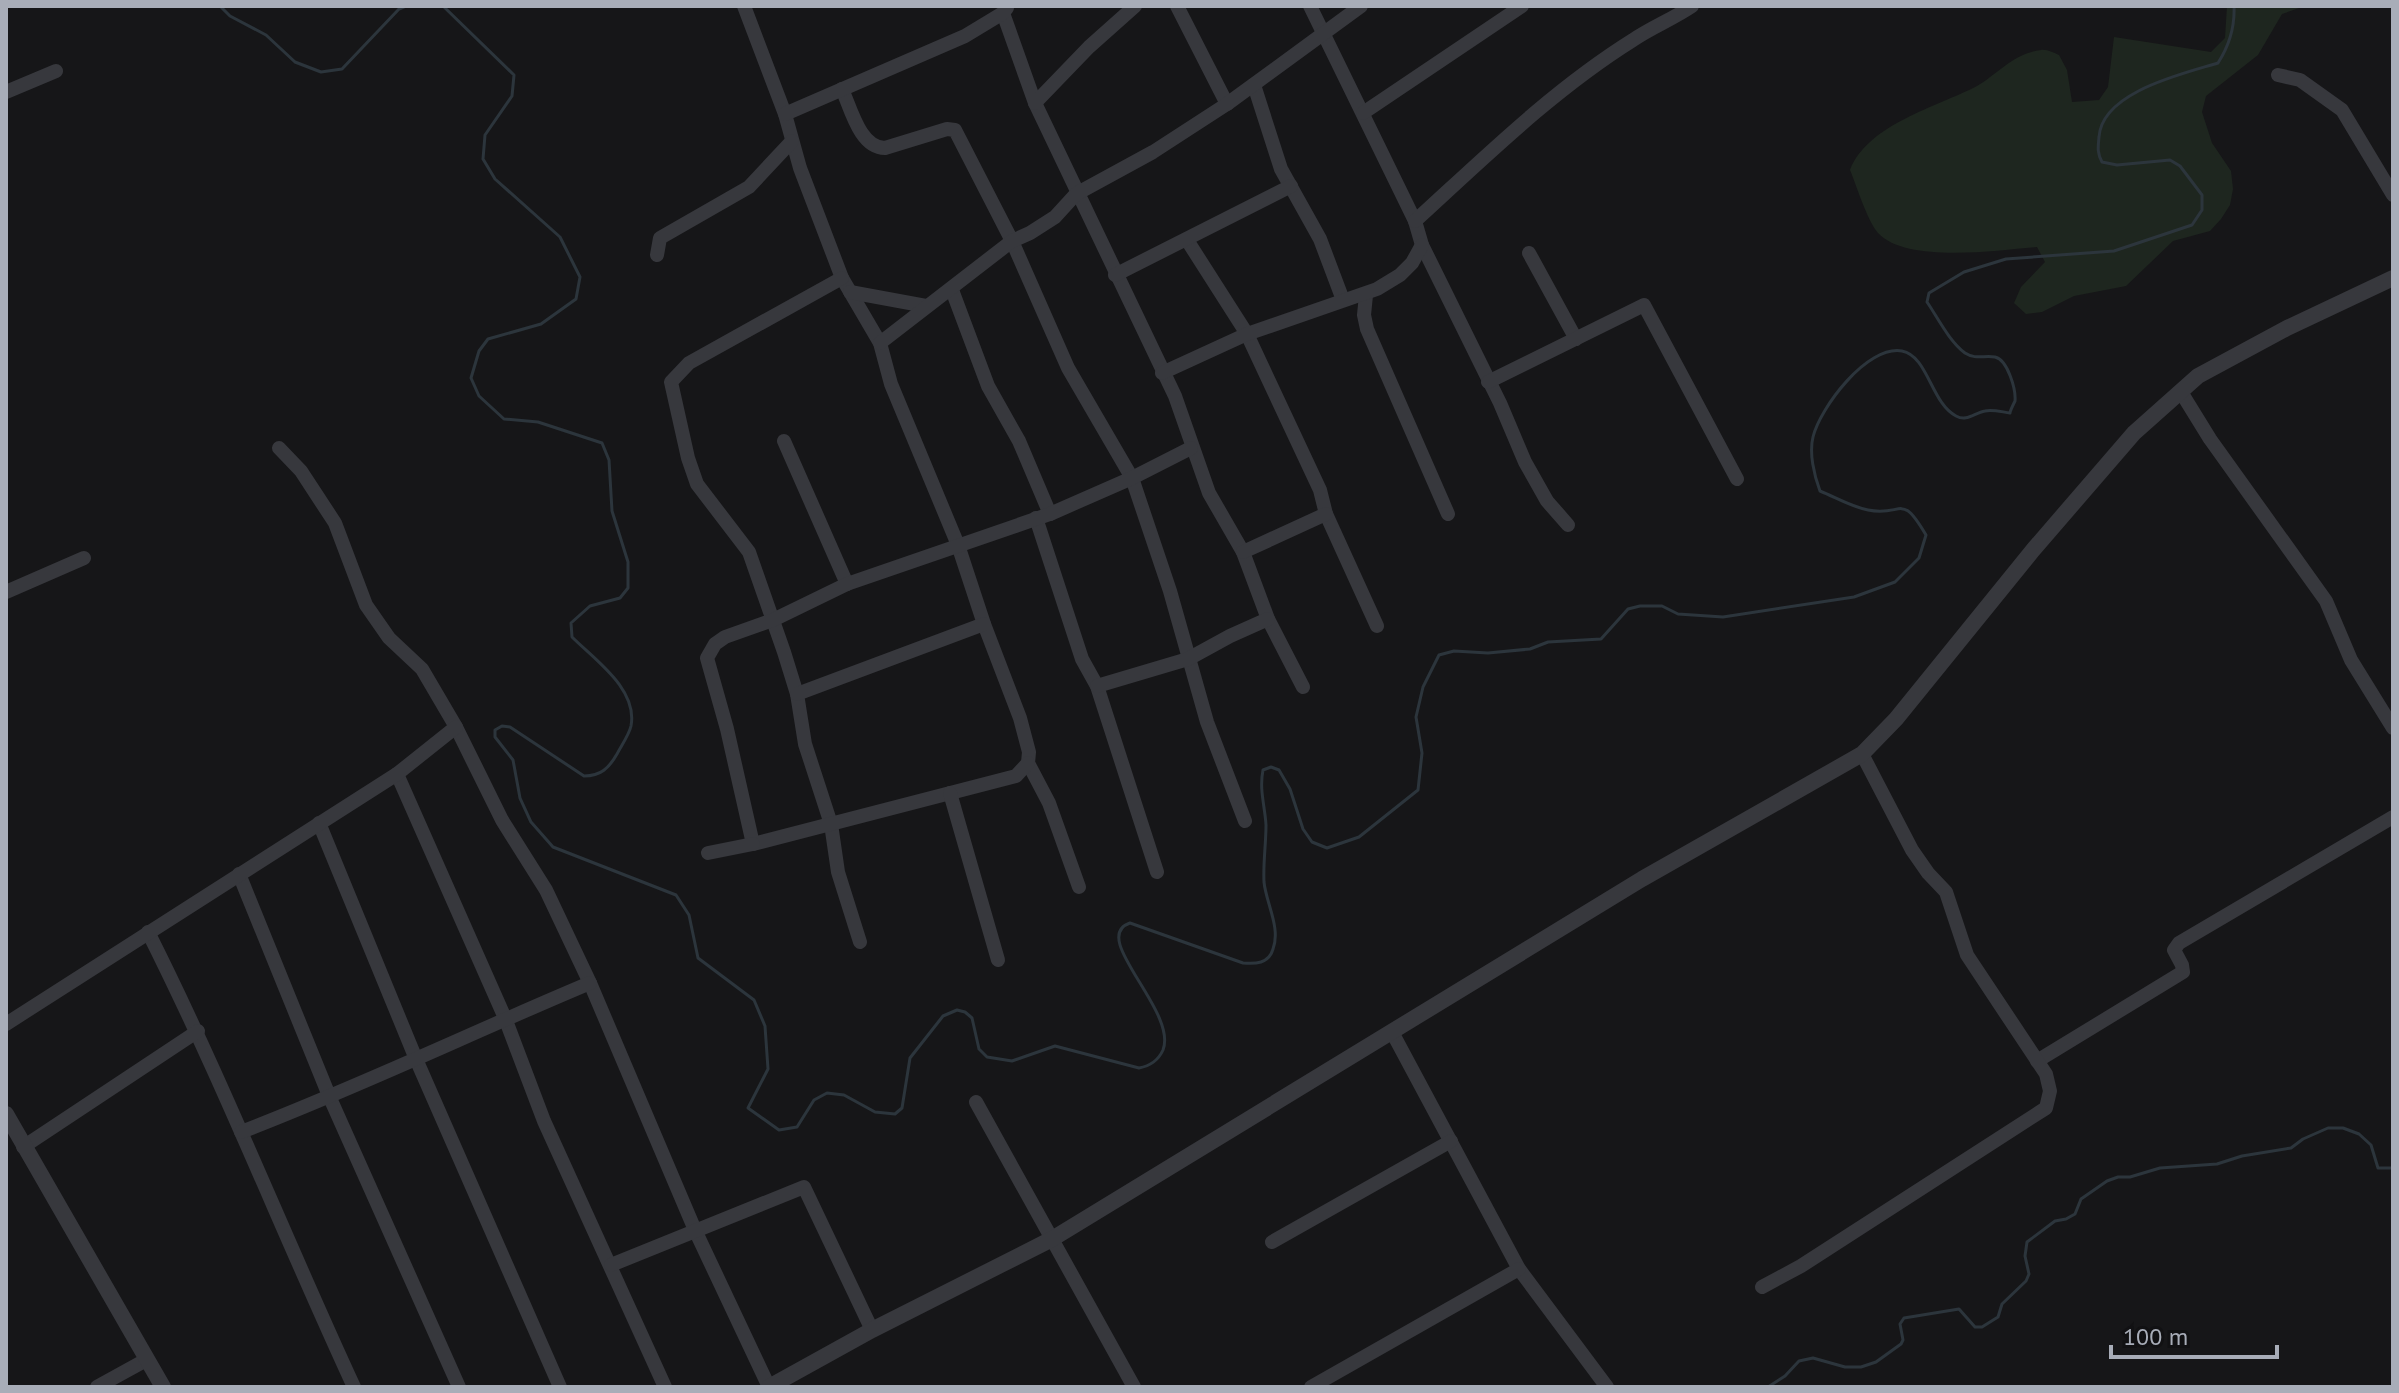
<svg xmlns="http://www.w3.org/2000/svg" width="2399" height="1393" font-family="'PT Sans',sans-serif">
<style>
.green{fill:#1e261f}
.lines{fill:none;stroke-linecap:round;stroke-linejoin:round}
.stream{stroke:#2c353c;stroke-width:3}
.minor{stroke:#37383d;stroke-width:14}
.tertiary{stroke:#37383d;stroke-width:16}
</style>
<rect width="100%" height="100%" fill="#161618"/>
<path class="green" d="M2227,6H2305L2282,14L2258,55L2206,96L2202,112L2212,143L2231,171L2233,189L2230,205L2221,219L2210,231L2173,241L2126,286L2074,296L2042,312L2026,314L2014,303L2021,287L2045,262L2037,247C1998,250 1907,264 1878,233C1867,220 1857,187 1850,170C1868,124 1937,107 1977,86C1999,73 2014,53 2041,50C2047,49 2054,53 2059,55L2067,70L2072,102L2099,100L2108,87L2114,37L2211,52L2225,38Z"/>
<g class="lines">
<g class="stream">
<path d="M220,6L230,16L266,35L295,62L321,72L342,69L399,9L406,6"/>
<path d="M443,6L514,75L512,96L485,135L483,159L495,179L560,237L580,277L576,299L541,324L488,339L479,351L471,378L479,396L504,419L538,422L602,443L609,460L612,511L628,562V588L620,598L590,606L571,623L572,637C595,660 638,689 631,726C629,735 621,746 617,754C609,768 601,776 584,776L510,727L502,726L495,730V737L513,760L520,798L531,822L553,847L676,895L689,915L698,958L754,1000L765,1026L768,1069L748,1108L779,1130L797,1127L814,1100L827,1093L844,1095L875,1112L895,1114L902,1108L910,1058L943,1016L957,1010L965,1012L972,1018L979,1049L987,1057L1012,1061L1055,1046L1139,1068C1150,1066 1158,1061 1163,1050C1178,1011 1088,937 1130,923L1243,963C1255,964 1269,964 1273,949C1281,928 1266,903 1264,882C1263,863 1266,844 1266,825C1265,806 1259,790 1263,770L1271,767L1279,770L1290,789L1303,829L1312,842L1327,848L1359,837L1418,790L1422,753L1416,717L1423,687L1439,655L1454,651L1488,653L1530,649L1548,642L1601,639L1628,609L1640,606H1662L1678,614L1723,617L1854,597L1895,582L1919,558L1926,535C1900,491 1904,517 1868,510C1852,507 1835,497 1820,491C1814,475 1809,453 1813,437C1820,408 1867,345 1902,351C1928,356 1931,403 1956,416C1967,422 1974,413 1985,411C1992,409 2002,412 2010,413C2010,411 2014,403 2015,401C2016,390 2008,360 1995,357C1984,355 1976,360 1965,353C1949,341 1938,318 1927,302L1929,293L1964,272L2006,259L2114,251L2192,225L2202,210V195L2180,166L2170,160L2117,165L2102,162C2097,153 2098,147 2099,137C2102,92 2182,74 2218,63C2229,46 2235,27 2234,6"/>
<path d="M1768,1387L1785,1376L1799,1361L1813,1358L1845,1367H1861L1876,1362L1901,1344L1903,1340L1900,1324L1904,1318L1959,1309L1975,1327H1982L1998,1317L2002,1304L2026,1281L2029,1274L2025,1256L2027,1242L2055,1221L2066,1219L2075,1214L2081,1199L2107,1181L2118,1177H2130L2160,1168L2217,1164L2242,1156L2291,1148L2303,1139L2328,1128H2343L2359,1134L2371,1145L2378,1168H2393"/>
</g>
<g class="minor">
<path d="M744,6L785,114L800,168L842,278L880,343L891,384L958,545L984,624L1020,718L1029,752L1028,763L1049,803L1079,887"/>
<path d="M1177,6L1227,104"/>
<path d="M1310,6L1415,221L1422,245L1500,403L1525,462L1547,501L1568,525"/>
<path d="M1003,13L1035,103L1175,396L1209,493L1243,552L1268,619L1303,687"/>
<path d="M2278,75L2300,80L2342,110L2393,195"/>
<path d="M1254,85L1281,169L1320,239L1343,300"/>
<path d="M842,89C851,109 860,148 885,148L947,129L955,130L1012,241L1068,368L1132,478L1170,591L1207,722L1245,821"/>
<path d="M6,92L56,71"/>
<path d="M1035,103L1089,47L1135,6"/>
<path d="M1363,113L1522,6"/>
<path d="M785,114L965,36L1003,13L1007,8"/>
<path d="M1415,221C1484,158 1553,90 1633,40C1652,27 1673,19 1692,6"/>
<path d="M1187,240L1247,334L1320,490L1326,514L1377,626"/>
<path d="M1529,253L1576,339"/>
<path d="M657,255L660,238L749,187L792,141"/>
<path d="M1115,275L1291,186"/>
<path d="M842,278L689,363L671,382L688,458L697,484L749,552L784,652L797,694L805,744L831,824L838,872L860,942"/>
<path d="M952,290L988,386L1019,441L1050,514"/>
<path d="M850,292L926,306"/>
<path d="M1366,295L1364,315L1367,329L1448,514"/>
<path d="M880,343L1012,241L1030,233L1055,217L1076,194L1153,152L1227,104L1361,6"/>
<path d="M1162,373L1247,334L1377,289L1400,275L1412,263L1422,245"/>
<path d="M1488,382L1644,305L1737,479"/>
<path d="M2181,392L2210,439L2326,601L2351,660L2393,728"/>
<path d="M784,441L847,584"/>
<path d="M279,448L301,471L335,523L366,605L389,638L422,669L456,727L502,820L546,890L590,983L695,1230L769,1387"/>
<path d="M1036,518L1082,659L1097,686L1157,872"/>
<path d="M1243,552L1326,514"/>
<path d="M6,592L84,558"/>
<path d="M1097,686L1188,659L1230,636L1268,619"/>
<path d="M797,694L984,624"/>
<path d="M1028,763L1016,776L753,844L727,729L707,658L715,644L725,637L773,620L847,584L1050,514L1132,478L1191,448"/>
<path d="M397,774L505,1018L544,1121L665,1387"/>
<path d="M950,793L998,960"/>
<path d="M319,823L416,1059L560,1387"/>
<path d="M708,853L753,844"/>
<path d="M239,874L330,1098L459,1387"/>
<path d="M148,932C223,1081 284,1236 354,1387"/>
<path d="M6,1024L397,774L456,727"/>
<path d="M1392,1032L1519,1269L1607,1387"/>
<path d="M2037,1061L2183,972L2182,965L2174,950L2179,943L2393,817"/>
<path d="M976,1102L1134,1387"/>
<path d="M241,1132C359,1087 473,1032 590,983"/>
<path d="M23,1147L198,1031"/>
<path d="M1272,1242L1451,1141"/>
<path d="M611,1265L804,1187L872,1330"/>
<path d="M1762,1287L1801,1266L2046,1108L2050,1091L2046,1074L1967,955L1946,892L1928,873L1912,850L1862,754"/>
<path d="M97,1387L146,1360"/>
<path d="M1311,1387L1519,1269"/>
</g>
<g class="tertiary">
<path d="M6,1114L163,1387"/>
<path d="M769,1387L872,1330L1052,1239L1642,879L1862,754L1896,719L2033,550L2134,433L2198,376L2287,328L2393,278"/>
</g>
</g>
<rect width="2399" height="1393" fill="none" stroke="#a8adb8" stroke-width="16"/>
<path d="M2111 1345v12h166v-12" fill="none" stroke="#a8adb8" stroke-width="4"/>
<text x="2123" y="1345" font-size="24" fill="#a8adb8" stroke="#111113" stroke-width="6" paint-order="stroke">100 m</text>
</svg>
